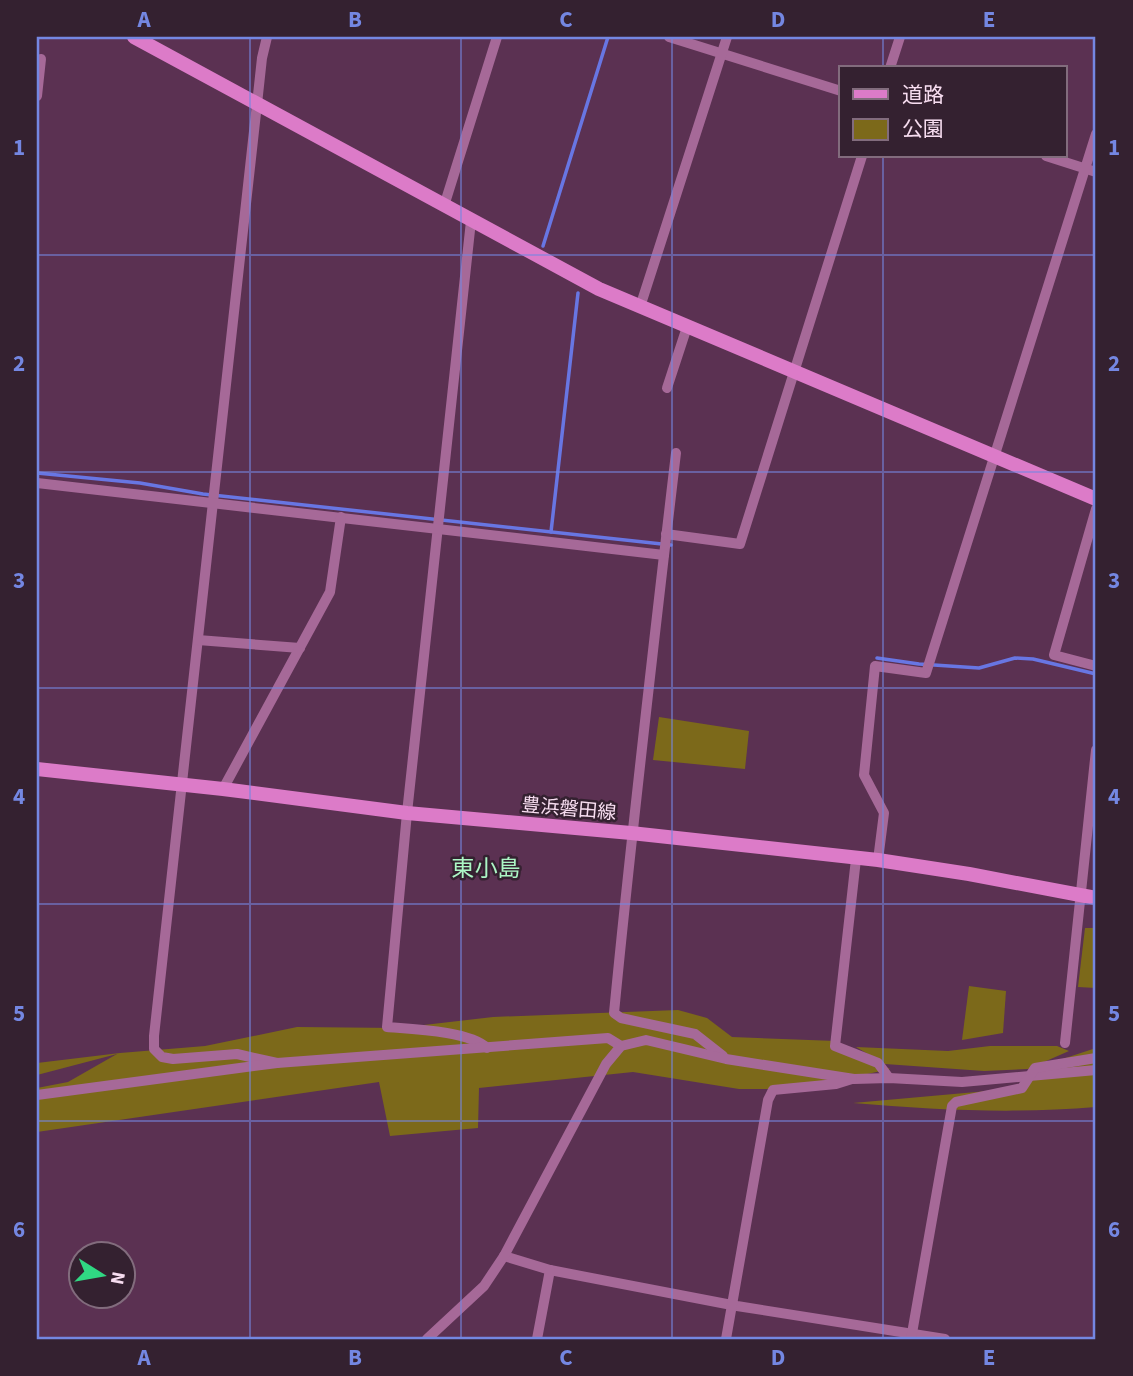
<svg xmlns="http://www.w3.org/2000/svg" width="1133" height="1376" font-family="'Source Sans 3','Noto Sans JP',sans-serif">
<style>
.green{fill:#7c691a}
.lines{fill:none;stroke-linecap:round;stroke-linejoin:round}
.stream{stroke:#6876e3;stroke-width:3.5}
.street{stroke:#a66998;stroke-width:10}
.secondary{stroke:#dc7bc8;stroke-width:14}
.grid{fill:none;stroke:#7487e2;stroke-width:2;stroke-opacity:0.55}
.labels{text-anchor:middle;stroke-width:5;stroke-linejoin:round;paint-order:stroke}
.street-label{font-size:19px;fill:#f7ddf0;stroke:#342130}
.quarter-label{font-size:23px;fill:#acf6c5;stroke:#342130}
.neatline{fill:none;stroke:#7487e2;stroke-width:2.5}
.grid-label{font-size:23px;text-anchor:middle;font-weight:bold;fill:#7487e2}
</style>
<rect width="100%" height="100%" fill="#5b3152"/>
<g class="green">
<path d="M659,717L749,731L745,769L653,760Z"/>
<path d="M1085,928H1096V988L1078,987Z"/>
<path d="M969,986L1006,991L1003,1033L962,1040Z"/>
<path d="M678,1010L707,1018L732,1037L836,1041L890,1069L799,1089H739L633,1072L479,1088L478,1128L390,1136L379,1082L37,1132V1088L68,1082L117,1054L37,1075V1063L120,1053L205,1046L297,1027L398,1028L493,1017Z"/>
<path d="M990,1046H1057L1069,1051L1028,1069L984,1071L885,1064L856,1047L948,1051Z"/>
<path d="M1096,1048V1107C1015,1114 934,1110 853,1103L1022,1088L1035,1068Z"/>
</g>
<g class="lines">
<g class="stream">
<path d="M543,246L608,37"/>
<path d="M37,473L140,483L203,494L671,545"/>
<path d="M551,532L578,293"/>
<path d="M877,658L919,664L979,668L1015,658L1033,659L1096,674"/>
</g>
<g class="street">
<path d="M267,37L262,58L257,104L154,1036V1049L162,1057L173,1059L237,1054L277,1063"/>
<path d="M669,37L841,91"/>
<path d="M890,68L900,37"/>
<path d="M37,96L41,59"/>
<path d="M1046,156L1096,172"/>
<path d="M444,206L497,37"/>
<path d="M471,221L407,813L387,1027C411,1029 470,1031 487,1048"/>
<path d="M640,307L727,37"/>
<path d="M667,388L687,327"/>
<path d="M676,453C654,640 632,826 614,1013L621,1018L695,1034L723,1056"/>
<path d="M37,483L664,555"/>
<path d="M1096,509L1054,655L1096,666"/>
<path d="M666,534L740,544L862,156"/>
<path d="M198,640L300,648"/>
<path d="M223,789L330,592L341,517"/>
<path d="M856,859L835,1046L878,1063L889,1078"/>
<path d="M878,860L884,813L864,775L875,666L926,673L1096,134"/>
<path d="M1065,1043L1096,750"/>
<path d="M37,1095L277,1063L608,1038L621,1046"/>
<path d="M504,1256L550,1270L737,1306L945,1339"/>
<path d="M427,1339L484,1286L504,1256L606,1064L621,1046L646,1040L726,1059L854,1079L889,1078L962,1082L1096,1070"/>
<path d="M537,1339L550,1270"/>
<path d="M726,1339L768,1100L773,1090L836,1084L852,1079"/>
<path d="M911,1339L952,1106L956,1102L1022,1088L1035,1068L1096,1058"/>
</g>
<g class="secondary">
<path d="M134,37L599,289L1096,499"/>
<path d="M37,769L223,789L407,813L631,833L878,860L969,874L1096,898"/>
</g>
</g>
<path class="grid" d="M250,37V1339M461,37V1339M672,37V1339M883,37V68M883,156V1339M37,255H1096M37,472H1096M37,688H1096M37,904H1096M37,1121H1096"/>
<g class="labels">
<g class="street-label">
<text transform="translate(569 808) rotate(5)" y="7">豊浜磐田線</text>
</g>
<g class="quarter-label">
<text x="486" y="876">東小島</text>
</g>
</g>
<rect width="1133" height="1376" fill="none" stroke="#342130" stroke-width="77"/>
<rect x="839" y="66" width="228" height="91" fill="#342130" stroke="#826c7d" stroke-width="2"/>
<rect x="853" y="89" width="35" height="10" fill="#dc7bc8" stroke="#826c7d" stroke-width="2"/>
<text x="902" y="102" font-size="21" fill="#f7ddf0">道路</text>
<rect x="853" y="119" width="35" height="21" fill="#7c691a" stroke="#826c7d" stroke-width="2"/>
<text x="902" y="136" font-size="21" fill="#f7ddf0">公園</text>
<g transform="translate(102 1275) rotate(101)"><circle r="33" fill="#342130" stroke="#826c7d" stroke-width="2"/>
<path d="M0-5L12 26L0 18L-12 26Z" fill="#30d883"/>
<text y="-10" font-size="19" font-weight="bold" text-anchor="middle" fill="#f7ddf0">N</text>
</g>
<rect x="38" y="38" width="1056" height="1300" class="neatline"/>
<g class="grid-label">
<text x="144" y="27">A</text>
<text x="355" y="27">B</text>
<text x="566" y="27">C</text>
<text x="778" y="27">D</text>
<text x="989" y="27">E</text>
<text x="19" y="155">1</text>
<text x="1114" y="155">1</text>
<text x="19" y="371">2</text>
<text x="1114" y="371">2</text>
<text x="19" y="588">3</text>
<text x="1114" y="588">3</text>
<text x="19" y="804">4</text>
<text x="1114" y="804">4</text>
<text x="19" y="1021">5</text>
<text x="1114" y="1021">5</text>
<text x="19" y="1237">6</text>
<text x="1114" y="1237">6</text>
<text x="144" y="1365">A</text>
<text x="355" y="1365">B</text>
<text x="566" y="1365">C</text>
<text x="778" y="1365">D</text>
<text x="989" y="1365">E</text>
</g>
</svg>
